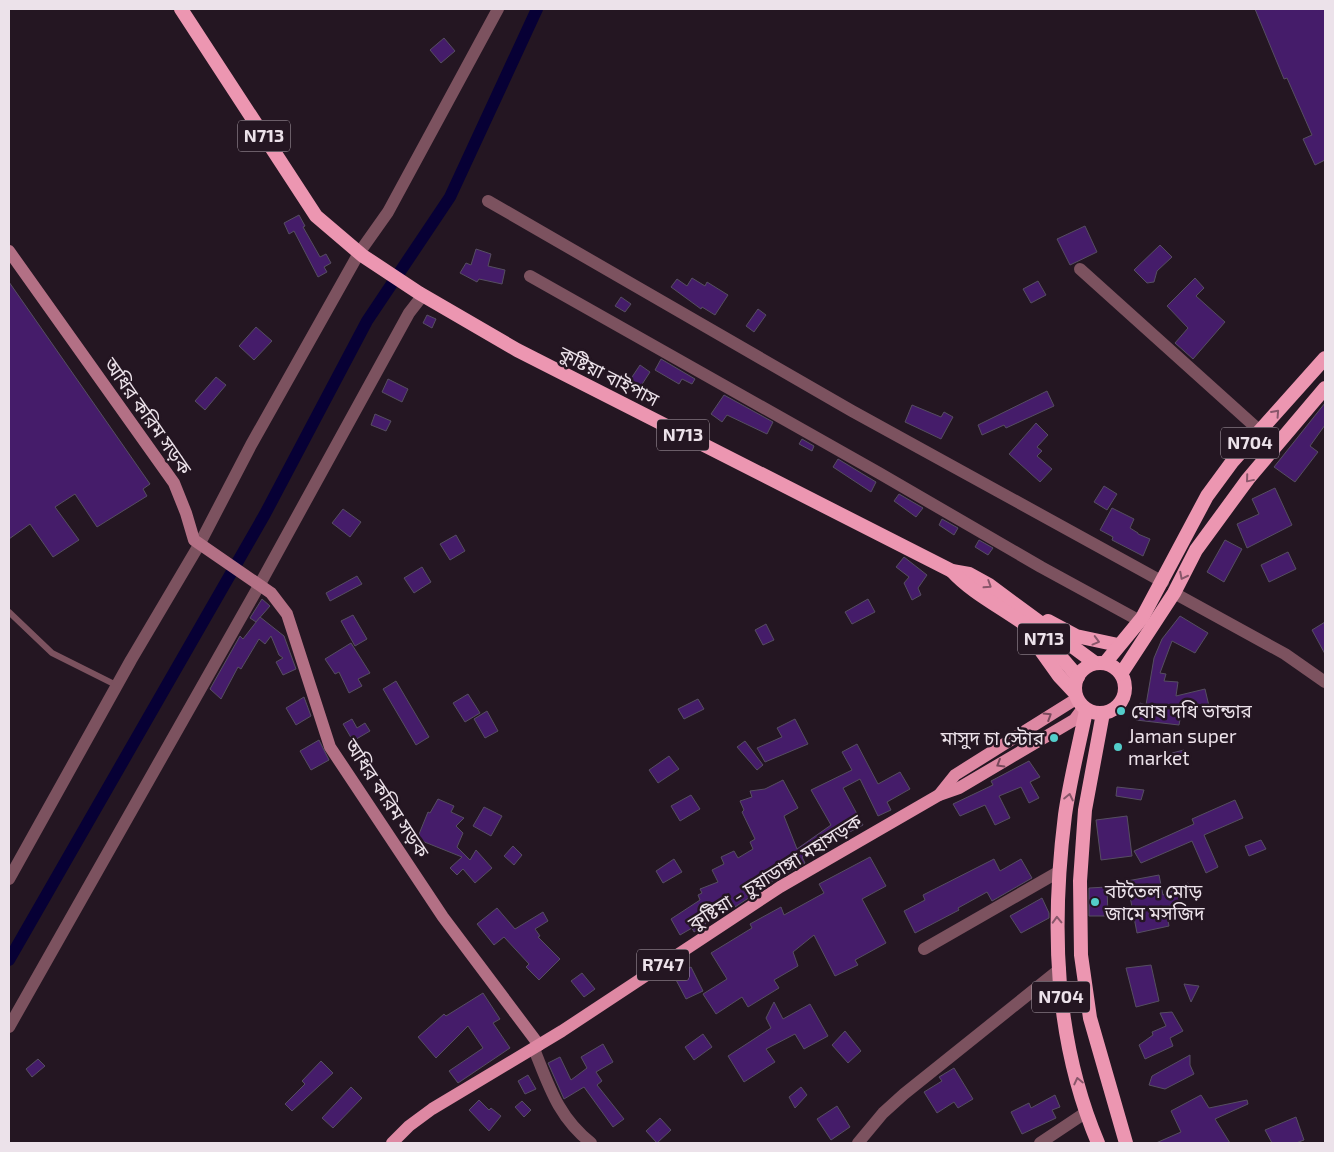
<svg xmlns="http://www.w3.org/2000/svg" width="1334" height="1152" font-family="'Exo 2','Noto Sans Bengali',sans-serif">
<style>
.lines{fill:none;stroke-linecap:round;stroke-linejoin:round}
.canal{stroke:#070035;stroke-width:12}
.building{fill:#451c6a;stroke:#564e61}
.service{stroke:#7c525f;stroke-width:6}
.minor{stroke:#7c525f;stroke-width:12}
.secondary{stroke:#b37085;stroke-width:12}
.primary{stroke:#de88a3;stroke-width:12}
.trunk{stroke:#ec96b1;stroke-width:14}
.oneway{stroke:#88566a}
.oneway2{stroke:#78495c}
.poi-dot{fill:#53cdca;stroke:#241622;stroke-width:2}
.labels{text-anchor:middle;stroke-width:5;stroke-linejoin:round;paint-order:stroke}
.shield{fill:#241622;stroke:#b0a5ae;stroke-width:1}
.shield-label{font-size:18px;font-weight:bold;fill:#ece2ea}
.street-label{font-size:19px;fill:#ece2ea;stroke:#241622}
.poi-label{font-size:19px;fill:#ece2ea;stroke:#241622;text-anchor:start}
</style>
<rect width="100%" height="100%" fill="#241622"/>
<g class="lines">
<path class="canal" d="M9,960L265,514L367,321L450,197L537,9"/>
</g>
<g class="building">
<path d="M1255,9H1325V160L1315,165L1303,139L1312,135L1287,78L1284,79Z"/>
<path d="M444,38L455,51L441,63L430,50Z"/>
<path d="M299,215L305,226L303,227L320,257L326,254L331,263L324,267L327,272L318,277L294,231L289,234L284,223Z"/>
<path d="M1085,226L1097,252L1070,265L1057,239Z"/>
<path d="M1160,245L1172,257L1157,271L1154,282L1147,283L1134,270Z"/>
<path d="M476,249L491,254L488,266L505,270L502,284L479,279L477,282L460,273L466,263L471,265Z"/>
<path d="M692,278L705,286L707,282L728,295L715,315L702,307L701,309L671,287L677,279L687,286Z"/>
<path d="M1195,278L1204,288L1196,296L1225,322L1193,359L1175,343L1188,328L1167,306Z"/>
<path d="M1038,281L1046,295L1031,303L1023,289Z"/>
<path d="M9,282L150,484L143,489L147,496L97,527L75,494L55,507L79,540L53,557L30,524L9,539Z"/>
<path d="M621,297L631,304L625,312L615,306Z"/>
<path d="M758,309L766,315L754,332L746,326Z"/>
<path d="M427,315L436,319L432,328L423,323Z"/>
<path d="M256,327L272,341L254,360L239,346Z"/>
<path d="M661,359L695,379L692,384L682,379L679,384L655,370Z"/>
<path d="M640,365L650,372L639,389L628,383Z"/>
<path d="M216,377L226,385L205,410L195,401Z"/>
<path d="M388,379L408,389L402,402L382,392Z"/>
<path d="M1047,391L1054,406L1006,428L1004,425L982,435L978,425Z"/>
<path d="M724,395L773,422L767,434L727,415L722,422L711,414Z"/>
<path d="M1325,403V425L1310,446L1318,452L1295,482L1274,467Z"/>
<path d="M912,405L941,417L944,412L953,417L941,439L905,422Z"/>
<path d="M375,414L391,421L386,431L371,425Z"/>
<path d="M1036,423L1048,435L1037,447L1042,451L1037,456L1052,469L1040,482L1009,454Z"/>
<path d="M802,439L814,446L812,451L799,444Z"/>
<path d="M838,459L876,482L871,492L833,467Z"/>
<path d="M1104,486L1117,494L1107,510L1094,502Z"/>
<path d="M1275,488L1292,525L1247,548L1237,524L1259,514L1252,499Z"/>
<path d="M899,494L923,508L916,517L894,501Z"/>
<path d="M1112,508L1134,519L1130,528L1138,533V534L1150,539L1143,556L1112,540L1113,537L1100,530Z"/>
<path d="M343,509L361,522L350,537L332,523Z"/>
<path d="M942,519L958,528L954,535L939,525Z"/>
<path d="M456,535L465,551L450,560L440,544Z"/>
<path d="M979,540L993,548L988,555L975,547Z"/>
<path d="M1225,540L1242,549L1224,582L1207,572Z"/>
<path d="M1288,552L1296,569L1269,582L1261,565Z"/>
<path d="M904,557L927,575L918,588L921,595L912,600L904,583L909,577L896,567Z"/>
<path d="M422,567L431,582L414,593L404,578Z"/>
<path d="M357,576L362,584L330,601L326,593Z"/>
<path d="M262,599L270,606L256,622L250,618Z"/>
<path d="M868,599L875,612L852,624L845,612Z"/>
<path d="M353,615L367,639L355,646L341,621Z"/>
<path d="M1180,616L1208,633L1195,653L1172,641L1160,673L1166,674L1164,681L1178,682L1176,696L1205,689L1209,706L1181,714L1179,725L1136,720L1140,703L1146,705L1154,658L1162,639Z"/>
<path d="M260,617L284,636L296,669L283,675L276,662L283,658L279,655L271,636L265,644L259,639L241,669L238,667L221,699L210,689L240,636L243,639Z"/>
<path d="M1325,622V654L1312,630Z"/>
<path d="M766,624L774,640L763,645L755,630Z"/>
<path d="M351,643L370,673L358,679L362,686L349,693L339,672L335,674L325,659Z"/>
<path d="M396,681L429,737L416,745L383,689Z"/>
<path d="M468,694L480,713L465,722L453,703Z"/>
<path d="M304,697L311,716L296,725L286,708Z"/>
<path d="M698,699L704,709L684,719L678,709Z"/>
<path d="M487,711L498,731L485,738L474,719Z"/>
<path d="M352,719L357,728L365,723L370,731L353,741L343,724Z"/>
<path d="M795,719L808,744L765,762L757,748L782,737L777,728Z"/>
<path d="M319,740L329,760L311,770L300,751Z"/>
<path d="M745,741L763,765L757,770L737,747Z"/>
<path d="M857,744L878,784L900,772L910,789L887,802L891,810L878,816L860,779L843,788L863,825L802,857L805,863L749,894L750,897L732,909L728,901L702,917L706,924L694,932L692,928L680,935L671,919L700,900L698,895L702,893L700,889L718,882L712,870L724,864L721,857L734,851L738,858L753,849L750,842L755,839L742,812L744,810L740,801L752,797L750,791L765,789L783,780L798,808L784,816L797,849L831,825L811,790L852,770L842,752Z"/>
<path d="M1184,750L1182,766L1171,765L1172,753Z"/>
<path d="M669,756L679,769L658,783L649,770Z"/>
<path d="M1029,761L1040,777L1030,782L1039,798L1029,803L1021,787L999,796L1010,818L995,825L985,805L960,816L953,804L993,785L991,781Z"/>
<path d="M1117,787L1144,790L1141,800L1116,796Z"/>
<path d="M691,795L700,809L680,821L671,806Z"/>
<path d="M438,799L454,806L451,812L464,818L456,826L463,833L457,847L470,860L476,850L492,868L475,883L463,869L457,875L450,868L462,857L417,839L428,812L430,813Z"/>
<path d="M1235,800L1243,818L1204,835L1218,867L1206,873L1192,841L1141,863L1134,851L1194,824L1192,819Z"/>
<path d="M484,807L502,816L491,836L473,826Z"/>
<path d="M1127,816L1132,856L1101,860L1096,820Z"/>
<path d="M1261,840L1266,849L1249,856L1245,846Z"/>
<path d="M513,846L522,855L514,865L504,856Z"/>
<path d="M870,857L886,886L862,899L886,943L855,960L858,965L835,976L814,935L793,952L798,966L774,980L779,988L748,1007L742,997L716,1014L703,994L727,979L711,953L752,928L750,924L781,907L784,915L824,893L819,884Z"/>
<path d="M674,859L682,872L663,883L656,871Z"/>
<path d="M994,859L1000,871L1021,859L1032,878L992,901L987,892L958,908L959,910L915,933L904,911L925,900L923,895Z"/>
<path d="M1159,875L1163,895L1188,883L1193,893L1166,908L1169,926L1137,933L1127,881Z"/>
<path d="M1107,887L1108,916H1089V888Z"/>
<path d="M1042,898L1049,913V918L1021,933L1010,916Z"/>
<path d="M497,908L515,929L543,912L548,921L535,929L540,936L538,937L560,959L539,980L526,967L529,964L504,937L494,945L477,924Z"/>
<path d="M1151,965L1159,1001L1136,1007L1126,968Z"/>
<path d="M691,967L703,991L686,999L674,976Z"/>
<path d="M582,973L595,989L584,997L571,981Z"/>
<path d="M1184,984L1199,986L1191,1002Z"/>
<path d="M483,993L500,1019L493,1023L510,1048L458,1083L449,1071L483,1048L468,1026L436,1058L418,1037L444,1014L446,1016Z"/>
<path d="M774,1002L783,1019L810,1004L828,1036L804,1049L795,1034L766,1049L775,1062L744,1082L728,1056L771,1028L766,1018Z"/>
<path d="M1172,1012L1183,1031L1170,1038L1173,1046L1145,1059L1139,1045L1153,1035L1152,1032L1166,1026L1160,1013Z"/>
<path d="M845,1031L861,1051L848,1063L832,1045Z"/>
<path d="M703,1034L712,1047L694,1060L685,1047Z"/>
<path d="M603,1044L613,1062L596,1072L602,1081L597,1085L624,1119L613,1127L584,1087L564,1099L548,1063L560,1057L571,1080L587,1068L581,1057Z"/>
<path d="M1190,1055V1065L1194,1074L1165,1089L1149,1085L1152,1076Z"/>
<path d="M38,1059L45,1066L32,1077L26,1069Z"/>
<path d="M321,1061L333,1073L292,1111L285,1104L305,1084L302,1081Z"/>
<path d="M954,1068L973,1099L958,1108L954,1102L937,1113L924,1092L942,1081L939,1077Z"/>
<path d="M528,1075L536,1089L525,1094L518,1081Z"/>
<path d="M351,1087L362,1098L333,1128L322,1118Z"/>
<path d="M801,1087L807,1095L795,1108L789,1097Z"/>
<path d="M1055,1095L1060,1107L1052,1110L1056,1118L1022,1134L1011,1112L1029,1103L1031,1108Z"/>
<path d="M1201,1095L1209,1108L1247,1100L1248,1104L1215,1119L1230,1143H1156L1181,1132L1171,1111Z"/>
<path d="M479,1100L489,1110L491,1108L501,1116L489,1131L469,1110Z"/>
<path d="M522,1101L531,1110L524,1117L515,1107Z"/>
<path d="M837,1106L850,1127L831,1140L817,1119Z"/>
<path d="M1296,1117L1304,1140L1296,1143H1272L1265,1130Z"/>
<path d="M660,1118L671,1130L657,1143L646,1131Z"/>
</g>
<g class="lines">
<path class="service" d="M9,612L52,653L116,685"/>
<g class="minor">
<path d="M488,201L852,411L1163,582"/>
<path d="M1080,269L1260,431"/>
<path d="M530,276L879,473L1041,567L1140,621"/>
<path d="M1174,593L1285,654L1325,682"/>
<path d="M9,879L131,660L199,545L251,445L359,253L388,212L498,9"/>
<path d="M924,949L1060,871"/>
<path d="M9,1027L260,584L409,313L423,295"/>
<path d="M534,1049C549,1086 558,1117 591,1143"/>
<path d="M858,1143L883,1113L904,1094L1060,969"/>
<path d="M1040,1143L1085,1113"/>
</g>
<path class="secondary" d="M9,251L174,483L186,513L194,540L271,593L287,614L330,747L443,917L539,1045"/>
<g class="primary">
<path d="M939,795L955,775L1076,699"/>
<path d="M392,1143L409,1126L432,1109L562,1031L780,887L939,795L959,788L1074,720L1083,708"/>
</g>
<g class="trunk">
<path d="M181,9L316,216L363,256L419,293L517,350L952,571L969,574L989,585L1095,663"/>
<path d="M952,571C971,592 999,606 1023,623C1045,639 1061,656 1078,677"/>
<path d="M1048,621L1076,636L1118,645"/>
<path d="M1029,634L1059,676L1074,692"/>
<circle cx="1100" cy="688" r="25"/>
<path d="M1105,663L1142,618L1207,496L1232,462L1325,358"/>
<path d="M1121,674L1174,593L1196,550L1248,479L1325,388"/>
<path d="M1086,711C1079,745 1070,780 1065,815C1051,926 1054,1039 1098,1143"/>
<path d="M1103,713L1085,810L1080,881L1081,955L1090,1018L1126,1143"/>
</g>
</g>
<defs><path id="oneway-chevron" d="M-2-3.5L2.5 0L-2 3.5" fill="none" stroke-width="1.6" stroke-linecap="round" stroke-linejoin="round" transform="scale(1.25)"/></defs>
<g class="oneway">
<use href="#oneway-chevron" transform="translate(1276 413) rotate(-48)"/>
<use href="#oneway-chevron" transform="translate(1249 479) rotate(130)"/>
<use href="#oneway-chevron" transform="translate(1183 576) rotate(117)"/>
<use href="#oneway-chevron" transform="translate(988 585) rotate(33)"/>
<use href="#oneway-chevron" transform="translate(1096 641) rotate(15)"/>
<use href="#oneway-chevron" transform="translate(1069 797) rotate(-78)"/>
<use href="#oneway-chevron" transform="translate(1057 920) rotate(-92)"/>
<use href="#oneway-chevron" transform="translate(1078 1081) rotate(-103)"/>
</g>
<g class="oneway2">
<use href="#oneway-chevron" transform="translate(1048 716) rotate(-32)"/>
<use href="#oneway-chevron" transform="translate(1000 764) rotate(149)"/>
</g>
<g class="poi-dot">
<circle cx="1121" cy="711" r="5"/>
<circle cx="1054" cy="738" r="5"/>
<circle cx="1118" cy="747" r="5"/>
<circle cx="1095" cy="902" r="5"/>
</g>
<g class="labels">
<g class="shield">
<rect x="238" y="120.5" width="52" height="31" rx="4"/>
<rect x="657" y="419.5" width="52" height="31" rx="4"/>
<rect x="1221" y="427.5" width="58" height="31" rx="4"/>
<rect x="1018" y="623.5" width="52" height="31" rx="4"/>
<rect x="637" y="949.5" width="52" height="31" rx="4"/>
<rect x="1032" y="981.5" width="58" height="31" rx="4"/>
</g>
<g class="shield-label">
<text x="264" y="142">N713</text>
<text x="683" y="441">N713</text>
<text x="1250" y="449">N704</text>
<text x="1044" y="645">N713</text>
<text x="663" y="971">R747</text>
<text x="1061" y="1003">N704</text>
</g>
<g class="street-label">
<text transform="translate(609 376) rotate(27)" y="7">কুষ্টিয়া বাইপাস</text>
<text transform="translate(148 416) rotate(55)" y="7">অধির করিম সড়ক</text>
<text transform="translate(387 798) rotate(57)" y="7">অধির করিম সড়ক</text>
<text transform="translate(775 872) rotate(-32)" y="7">কুষ্টিয়া - চুয়াডাঙ্গা মহাসড়ক</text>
</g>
<g class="poi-label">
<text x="1131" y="718">ঘোষ দধি ভান্ডার</text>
<text x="1128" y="743">Jaman super<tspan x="1128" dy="22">market</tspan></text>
<text x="1044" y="745" text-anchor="end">মাসুদ চা স্টোর</text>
<text x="1105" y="898">বটতৈল মোড়<tspan x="1105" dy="22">জামে মসজিদ</tspan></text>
</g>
</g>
<rect width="1334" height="1152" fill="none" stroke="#ece2ea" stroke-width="20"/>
</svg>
